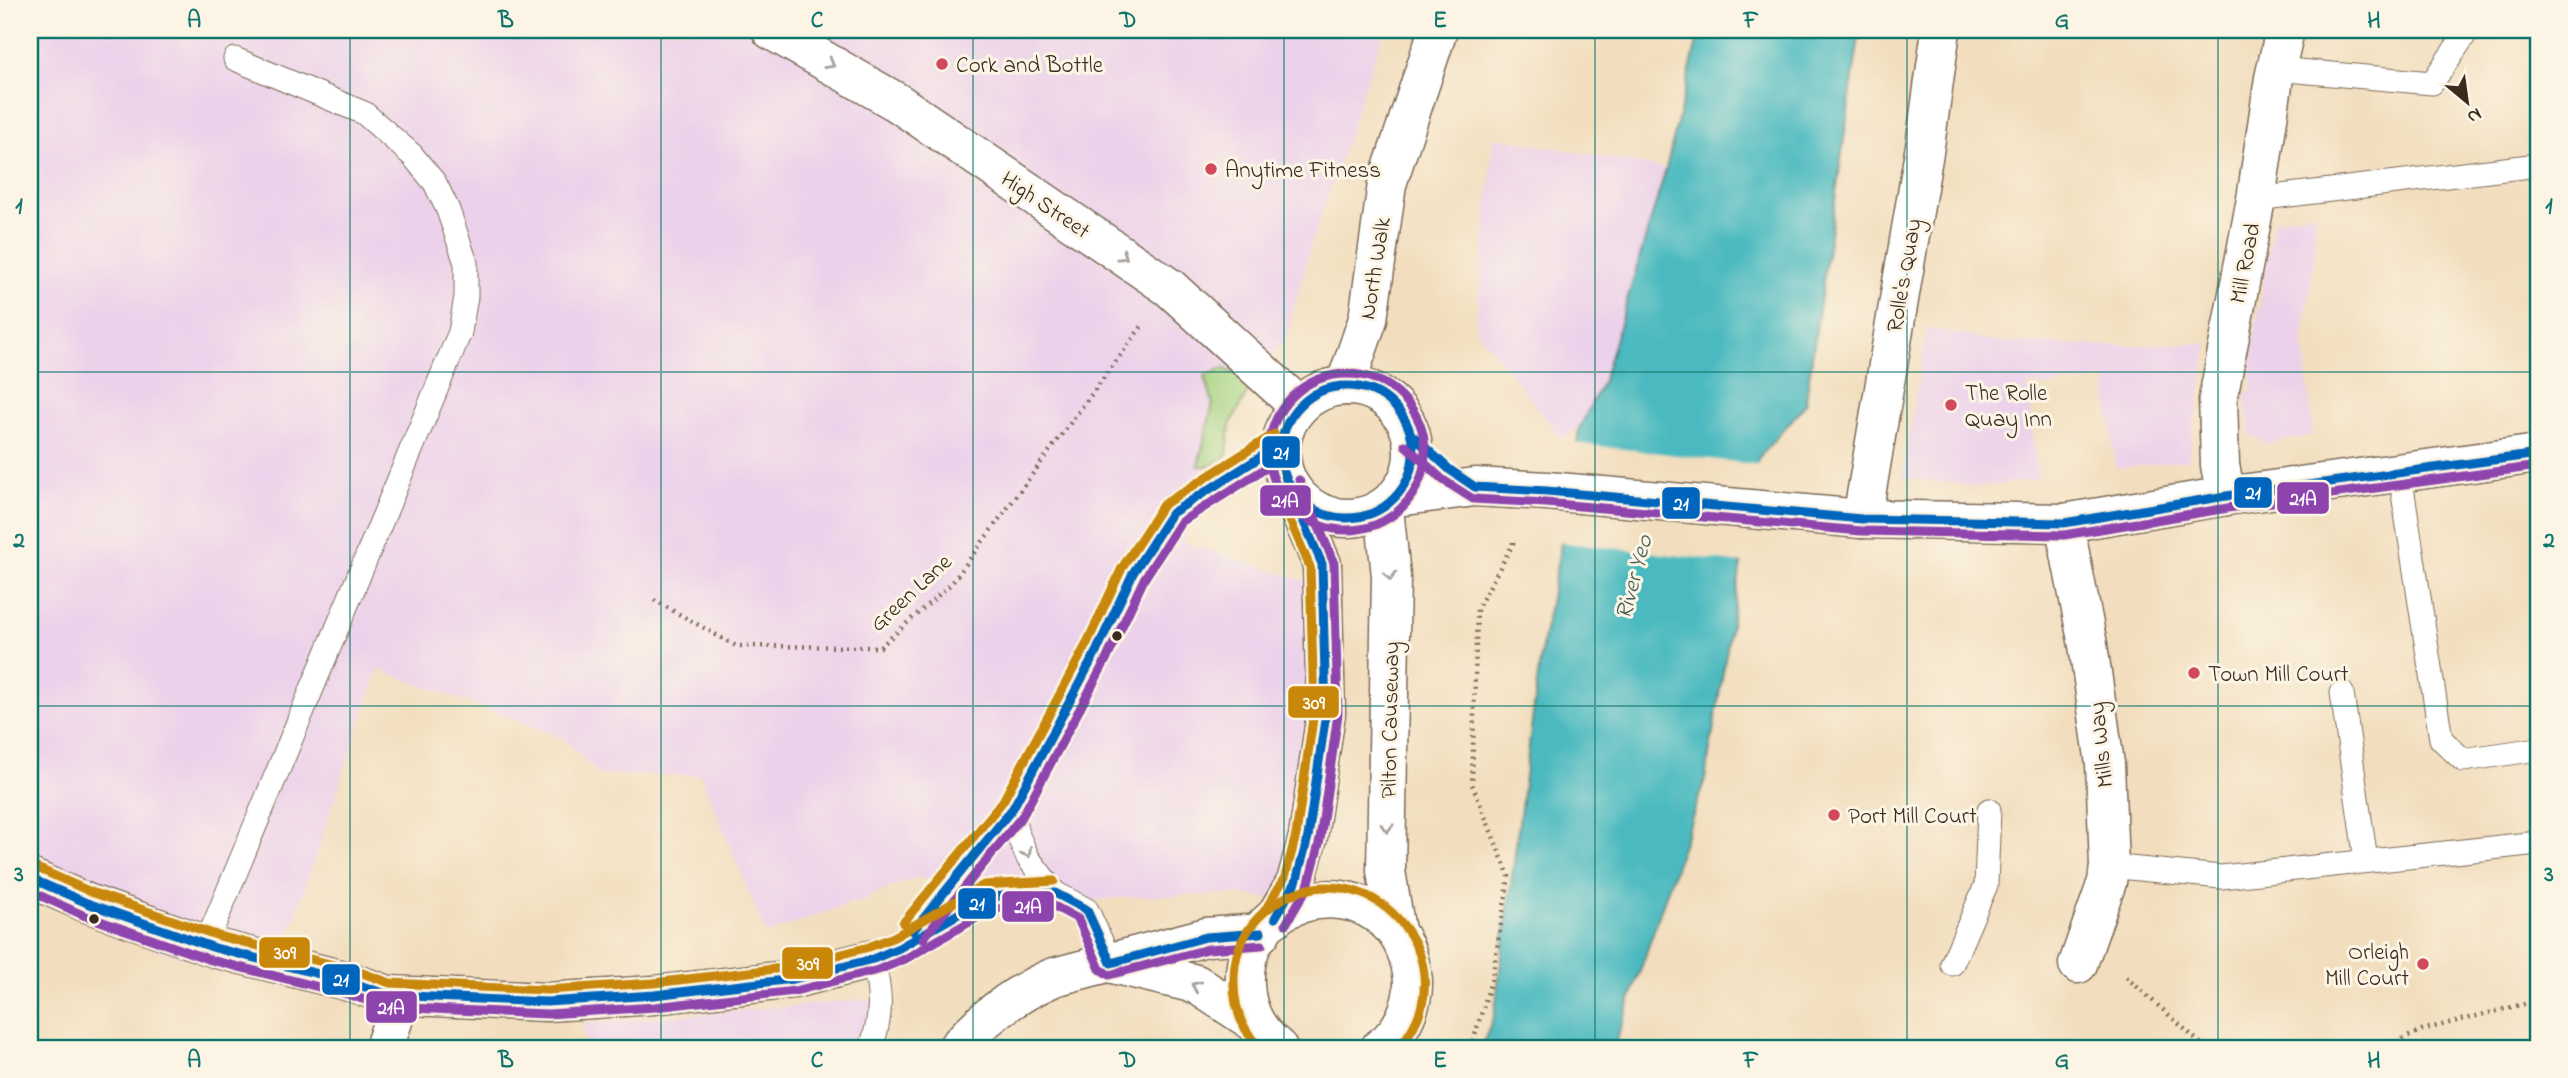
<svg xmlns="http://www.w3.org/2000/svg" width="2568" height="1078" font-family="'Indie Flower',sans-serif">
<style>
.built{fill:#ecd1ea}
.green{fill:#a4d381;stroke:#707e50;stroke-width:2}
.water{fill:#4bbac0;stroke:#43726f;stroke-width:2}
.pier{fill:#f2debe}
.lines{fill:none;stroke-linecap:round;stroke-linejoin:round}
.service-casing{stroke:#7b6956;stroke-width:25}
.minor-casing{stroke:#7b6956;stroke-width:41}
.tertiary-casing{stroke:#7b6956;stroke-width:41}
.secondary-casing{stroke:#7b6956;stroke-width:41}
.primary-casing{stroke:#7b6956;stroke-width:41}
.path{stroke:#7b6956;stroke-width:4.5;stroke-dasharray:2 5;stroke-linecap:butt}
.service{stroke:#fff;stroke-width:23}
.minor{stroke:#fff;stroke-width:38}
.tertiary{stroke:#fff;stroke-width:38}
.secondary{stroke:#fff;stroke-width:38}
.primary{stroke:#fff;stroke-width:38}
.bus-1-casing{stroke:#fcf5e5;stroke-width:14}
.bus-2-casing{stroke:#fcf5e5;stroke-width:14}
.bus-3-casing{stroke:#fcf5e5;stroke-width:14}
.bus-1{stroke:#0065bd;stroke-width:9}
.bus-2{stroke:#8e44ad;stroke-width:9}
.bus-3{stroke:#c88708;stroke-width:9}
.oneway{stroke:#a79f9a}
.grid{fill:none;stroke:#0f766e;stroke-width:2;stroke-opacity:0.55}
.poi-dot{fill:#d1495b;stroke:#fcf5e5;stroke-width:2.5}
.bus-dot{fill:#3b2a1e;stroke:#fcf5e5;stroke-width:2.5}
.labels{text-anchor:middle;stroke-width:6;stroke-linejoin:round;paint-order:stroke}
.poi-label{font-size:23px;fill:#3b2a1e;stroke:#fcf5e5;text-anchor:start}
.street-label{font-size:23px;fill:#3b2a1e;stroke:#fcf5e5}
.water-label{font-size:24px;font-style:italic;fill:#415c57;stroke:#fcf5e5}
.line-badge{stroke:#fcf5e5;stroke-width:2.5}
.badge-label{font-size:19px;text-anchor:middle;font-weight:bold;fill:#fff}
.neatline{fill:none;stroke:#0f766e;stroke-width:2.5}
.grid-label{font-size:23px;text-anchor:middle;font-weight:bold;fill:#0f766e}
</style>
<rect width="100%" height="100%" fill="#fcf5e5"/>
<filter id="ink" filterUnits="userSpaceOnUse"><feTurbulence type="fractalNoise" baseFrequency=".0143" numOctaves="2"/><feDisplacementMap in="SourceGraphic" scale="14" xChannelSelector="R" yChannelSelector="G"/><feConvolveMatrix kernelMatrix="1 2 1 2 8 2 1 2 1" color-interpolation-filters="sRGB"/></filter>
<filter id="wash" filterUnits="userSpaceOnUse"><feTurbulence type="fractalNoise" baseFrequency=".00686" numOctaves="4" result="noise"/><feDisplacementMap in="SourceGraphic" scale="28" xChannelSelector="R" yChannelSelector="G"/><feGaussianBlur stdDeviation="1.57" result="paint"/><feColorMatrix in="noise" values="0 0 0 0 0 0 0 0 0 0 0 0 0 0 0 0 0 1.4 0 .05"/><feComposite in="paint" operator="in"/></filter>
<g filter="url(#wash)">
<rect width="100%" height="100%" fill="#f2debe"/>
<g class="built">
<path d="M30,30H1384L1311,244L1286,339L1221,416L1183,542L1322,586L1306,902L1232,894L1126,897L999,911L959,892L918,877L877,893L858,903L856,901L766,934L701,775H600L563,738L378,669L273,983L142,945L30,886Z"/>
<path d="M1494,137L1666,169L1603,381L1579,429L1561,438L1476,329Z"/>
<path d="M2315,212V252L2303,337L2313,435L2265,444L2251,435L2244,393L2253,391L2250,362L2274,220Z"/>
<path d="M1927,328L1997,342L2108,346L2208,343L2188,460L2116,468L2105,379L2039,387V385H2027L2038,479L1979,487L1902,477Z"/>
<path d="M874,999L865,1048H586L584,1024Z"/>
</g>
<path class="green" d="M1223,368L1239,376L1250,388L1230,425L1227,455L1210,466H1198L1213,404L1205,376Z"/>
<path class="water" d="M1700,30H1860L1805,405L1759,457L1705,779L1614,1048H1481L1494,1017L1541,652L1570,495L1579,429L1603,381L1666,169Z"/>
<path class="pier" d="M1573,443L1761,465L1744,563L1558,542Z"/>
</g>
<g filter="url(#ink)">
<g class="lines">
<defs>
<g id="service">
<path d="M2277,69L2432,83L2468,30"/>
<path d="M2256,199L2538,165"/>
<path d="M2400,474L2441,739L2463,760L2538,749"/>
<path d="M2342,693L2366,861"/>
<path d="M1013,808L1016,831L1028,858L1055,893L1087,910L1111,963"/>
<path d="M2109,866L2221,877L2538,843"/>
<path d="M206,944L460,332L466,297V263L448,210L435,183L412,155L364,113L235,59"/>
<path d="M899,948L1013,808L1097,650L1133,573L1172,513L1281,444"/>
<path d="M1952,964L1986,885L1989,810"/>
<path d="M871,1048C883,1013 881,994 873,959L899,948L988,897L1055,893"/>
</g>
<g id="minor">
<path d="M771,30L898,103L1170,288L1299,406"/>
<path d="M2226,496L2220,465L2218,399L2256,199L2274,78L2285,30"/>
<path d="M1862,519L1925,146L1941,30"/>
<path d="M2064,523L2088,645L2105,764L2109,866L2107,882L2078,964"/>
<path d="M30,878L87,903L215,948L351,982L388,995L547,1002L654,995L794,979L873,959"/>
<path d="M384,1048L395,1015L388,995"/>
</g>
<path id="tertiary" d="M1345,386L1368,319L1387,184L1438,30"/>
<g id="secondary">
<circle cx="1347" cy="452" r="66"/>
<path d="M1397,497L1475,487L1547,491L1862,519L2064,523L2226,496L2538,454"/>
<path d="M1384,508L1391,576L1386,871L1396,931"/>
<path d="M1275,918L1296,882L1308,837L1326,713L1322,564L1288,485"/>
</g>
<g id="primary">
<path d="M1113,964L1196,984L1254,1022"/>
<path d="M957,1048C984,1017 1016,993 1054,977L1206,937L1261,933"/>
<path d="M1278,1048C1257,1032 1246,1011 1245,984C1240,883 1395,864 1412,973C1417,1000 1402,1033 1380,1048"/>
</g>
</defs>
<use href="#service" class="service-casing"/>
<use href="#minor" class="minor-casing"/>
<use href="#tertiary" class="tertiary-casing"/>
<use href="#secondary" class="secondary-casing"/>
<use href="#primary" class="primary-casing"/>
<g class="path">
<path d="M654,600L736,646L880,647L952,583L1142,326"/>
<path d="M2126,977L2206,1048"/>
<path d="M1471,1048L1492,978L1509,876L1472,784L1477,609L1513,544V538"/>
<path d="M2383,1048L2422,1030L2528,1003L2538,1004"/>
</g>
<use href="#service" class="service"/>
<use href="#minor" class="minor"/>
<use href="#tertiary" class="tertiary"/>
<use href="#secondary" class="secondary"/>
<use href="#primary" class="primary"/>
<defs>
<g id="bus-1">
<circle cx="1347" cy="452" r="66"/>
<path d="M1413,436L1450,470L1475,487L1547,491L1862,519L2064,523L2226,496L2538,454"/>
<path d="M30,878L87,903L215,948L351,982L388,995L547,1002L654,995L794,979L873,959L899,948L988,897L1055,893L1087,910L1111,963L1206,937L1261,933"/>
<path d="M1275,918L1296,882L1308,837L1326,713L1322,564L1288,485"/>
<path d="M913,931L1013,808L1097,650L1133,573L1172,513L1281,444"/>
</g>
<g id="bus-2">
<circle cx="1347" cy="452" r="78"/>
<path d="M1405,445L1443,480L1473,499L1546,503L1861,531L2064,535L2228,508L2538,466"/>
<path d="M30,891L83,915L211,960L347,994L387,1007L548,1014L655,1007L795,991L878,970L905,959L992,909L1052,905L1078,919L1100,969L1109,975L1208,949L1262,945"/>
<path d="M1286,924L1308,886L1320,840L1338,714L1334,563L1299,480"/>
<path d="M923,939L1023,815L1108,656L1144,579L1181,522L1288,454"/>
</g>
<g id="bus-3">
<path d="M35,867L91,892L219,936L354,970L390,983L547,990L653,983L792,967L869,947L894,937L984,885L1054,881"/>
<path d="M1264,912L1285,877L1296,835L1314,712L1310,567L1277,490"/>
<path d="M903,923L1003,801L1086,645L1122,568L1163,505L1274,434"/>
<path d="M1260,1048C1237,1025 1231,997 1235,965C1239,939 1252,920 1273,905C1366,841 1476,963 1398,1048"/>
</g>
</defs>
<use href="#bus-1" class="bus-1-casing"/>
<use href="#bus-2" class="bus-2-casing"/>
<use href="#bus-3" class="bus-3-casing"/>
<use href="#bus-1" class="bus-1"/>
<use href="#bus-2" class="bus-2"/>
<use href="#bus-3" class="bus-3"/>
</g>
<defs><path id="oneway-chevron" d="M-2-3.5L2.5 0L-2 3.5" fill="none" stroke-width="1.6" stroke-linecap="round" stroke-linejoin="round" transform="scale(1.75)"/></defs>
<g class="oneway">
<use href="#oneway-chevron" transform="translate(830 64) rotate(30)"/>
<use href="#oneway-chevron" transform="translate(1123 256) rotate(34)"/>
<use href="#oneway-chevron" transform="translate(1390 576) rotate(87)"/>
<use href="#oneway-chevron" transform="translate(1387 828) rotate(91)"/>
<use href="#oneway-chevron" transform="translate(1027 853) rotate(61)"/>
<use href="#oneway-chevron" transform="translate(1196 986) rotate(-156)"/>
</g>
</g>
<path class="grid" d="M350,30V1048M661,30V1048M973,30V1048M1284,30V1048M1595,30V1048M1907,30V1048M2218,30V1048M30,372H2538M30,706H2538"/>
<g class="poi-dot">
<circle cx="942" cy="64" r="7"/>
<circle cx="1211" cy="169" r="7"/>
<circle cx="1951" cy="405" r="7"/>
<circle cx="2194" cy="673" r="7"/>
<circle cx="1834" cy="815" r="7"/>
<circle cx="2423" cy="964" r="7"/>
</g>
<g class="bus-dot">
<circle cx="1117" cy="636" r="6"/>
<circle cx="94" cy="919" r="6"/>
</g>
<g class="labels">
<g class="poi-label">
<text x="956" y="72">Cork and Bottle</text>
<text x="1225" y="177">Anytime Fitness</text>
<text x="1965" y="400">The Rolle<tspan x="1965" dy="26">Quay Inn</tspan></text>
<text x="2208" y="681">Town Mill Court</text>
<text x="1848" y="823">Port Mill Court</text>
<text x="2409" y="959" text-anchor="end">Orleigh<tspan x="2409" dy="26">Mill Court</tspan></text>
</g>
<g class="street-label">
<text transform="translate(1046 204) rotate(34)" y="8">High Street</text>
<text transform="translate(2244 263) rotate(-79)" y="8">Mill Road</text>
<text transform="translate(1374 268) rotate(-81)" y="8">North Walk</text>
<text transform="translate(1903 275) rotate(-80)" y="8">Rolle's Quay</text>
<text transform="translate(910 592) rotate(-43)" y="8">Green Lane</text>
<text transform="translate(1389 720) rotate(-89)" y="8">Pilton Causeway</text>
<text transform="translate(2100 745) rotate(-96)" y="8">Mills Way</text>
</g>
<g class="water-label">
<text transform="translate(1633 577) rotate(-75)" y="8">River Yeo</text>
</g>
</g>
<g class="line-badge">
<rect x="1261" y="435" width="40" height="34" rx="7" fill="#0065bd"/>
<rect x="2233" y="476" width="40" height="33" rx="7" fill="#0065bd"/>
<rect x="2276" y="481" width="54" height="34" rx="7" fill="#8e44ad"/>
<rect x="1259" y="484" width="53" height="33" rx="7" fill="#8e44ad"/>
<rect x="1661" y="486" width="40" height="34" rx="7" fill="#0065bd"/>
<rect x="1287" y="685" width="53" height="34" rx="7" fill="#c88708"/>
<rect x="957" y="887" width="40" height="33" rx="7" fill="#0065bd"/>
<rect x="1001" y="890" width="54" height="33" rx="7" fill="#8e44ad"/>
<rect x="258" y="936" width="53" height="33" rx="7" fill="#c88708"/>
<rect x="781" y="946" width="53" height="34" rx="7" fill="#c88708"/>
<rect x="321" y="963" width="40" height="33" rx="7" fill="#0065bd"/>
<rect x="365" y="990" width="53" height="34" rx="7" fill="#8e44ad"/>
</g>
<g class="badge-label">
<text x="1281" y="459">21</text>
<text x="2253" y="499">21</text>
<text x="2303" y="505">21A</text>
<text x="1285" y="507">21A</text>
<text x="1681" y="510">21</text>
<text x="1314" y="709">309</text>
<text x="977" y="910">21</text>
<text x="1028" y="913">21A</text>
<text x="285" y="959">309</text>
<text x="808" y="970">309</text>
<text x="341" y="986">21</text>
<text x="391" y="1014">21A</text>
</g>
<rect width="2568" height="1078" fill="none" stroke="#fcf5e5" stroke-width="77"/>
<g transform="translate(2467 102) rotate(151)" stroke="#fcf5e5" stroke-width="5" paint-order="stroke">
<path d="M0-5L12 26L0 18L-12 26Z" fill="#3b2a1e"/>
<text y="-10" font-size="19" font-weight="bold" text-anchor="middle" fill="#3b2a1e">N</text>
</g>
<rect x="38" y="38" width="2492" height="1002" class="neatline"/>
<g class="grid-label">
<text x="194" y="27">A</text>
<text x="506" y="27">B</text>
<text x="817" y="27">C</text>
<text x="1128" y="27">D</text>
<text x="1440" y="27">E</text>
<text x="1751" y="27">F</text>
<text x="2062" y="27">G</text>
<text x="2374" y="27">H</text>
<text x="19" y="213">1</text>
<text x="2549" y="213">1</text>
<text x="19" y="547">2</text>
<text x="2549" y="547">2</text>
<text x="19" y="881">3</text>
<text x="2549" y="881">3</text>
<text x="194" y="1067">A</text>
<text x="506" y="1067">B</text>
<text x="817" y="1067">C</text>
<text x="1128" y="1067">D</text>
<text x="1440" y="1067">E</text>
<text x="1751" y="1067">F</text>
<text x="2062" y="1067">G</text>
<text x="2374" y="1067">H</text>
</g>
</svg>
